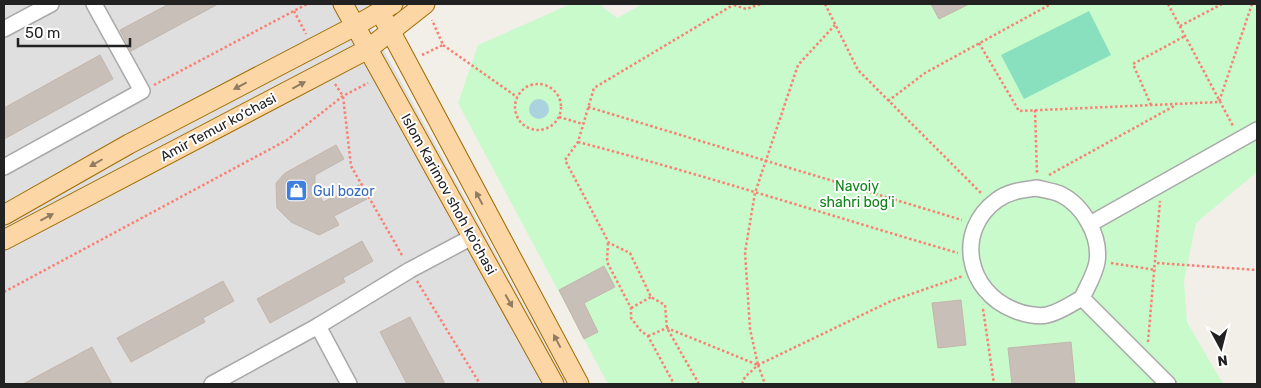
<svg xmlns="http://www.w3.org/2000/svg" width="1261" height="388" font-family="Rubik,sans-serif">
<style>
.residential{fill:#e0dfdf}
.park{fill:#c8facc}
.pitch{fill:#88e0be}
.water{fill:#aad3df}
.building{fill:#c7bfb8;stroke:#c4b6ab}
.lines{fill:none;stroke-linecap:round;stroke-linejoin:round}
.minor-casing{stroke:#a9a9a9;stroke-width:18}
.major-casing{stroke:#a06b00;stroke-width:21}
.path{stroke:#fa8072;stroke-width:2.5;stroke-dasharray:2.5 2.5;stroke-linecap:butt}
.minor{stroke:#fff;stroke-width:15}
.major{stroke:#fcd6a4;stroke-width:19}
.oneway{fill:#8f7c63}
.labels{text-anchor:middle;stroke-width:4;stroke-linejoin:round;paint-order:stroke}
.street-label{font-size:14px;fill:#222;stroke:#fff}
.park-label{font-size:14px;fill:#0c8416;stroke:#fff}
.shop-label{font-size:14px;fill:#366cbe;stroke:#fff;text-anchor:start}
</style>
<rect width="100%" height="100%" fill="#f2efe9"/>
<path class="residential" d="M4,4H409L370,25L567,384H4Z"/>
<path class="park" d="M571,4H599L617,18L643,4H1257V172L1196,223L1184,281L1187,322L1223,384H608L458,103L478,45Z"/>
<path class="pitch" d="M1089,11L1111,55L1024,99L1001,55Z"/>
<circle class="water" cx="539" cy="109" r="10"/>
<g class="building">
<path d="M169,4H218L131,51L120,30Z"/>
<path d="M931,4H969L939,19Z"/>
<path d="M100,55L113,79L4,139V108Z"/>
<path d="M336,145L344,159L315,175V186L323,202L359,185L367,199L334,216L339,225L319,235L291,222L277,208L276,183L285,173Z"/>
<path d="M362,241L373,261L343,278L345,282L270,323L257,299Z"/>
<path d="M604,266L615,287L584,303L598,332L584,339L559,290Z"/>
<path d="M223,281L234,301L203,318L205,322L131,362L117,338Z"/>
<path d="M961,300L966,345L938,348L932,303Z"/>
<path d="M410,317L445,384H407L380,332Z"/>
<path d="M1071,342L1075,384H1012L1008,348Z"/>
<path d="M92,347L112,384H23Z"/>
</g>
<g class="lines">
<defs>
<g id="minor">
<path d="M4,29L51,4"/>
<path d="M4,167L142,91L94,4"/>
<path d="M1037,188C1044,190 1053,191 1060,194C1083,205 1101,236 1097,262C1095,274 1087,287 1082,298C1071,304 1060,312 1047,315C1038,317 1023,314 1014,310C967,292 954,231 997,200C1009,191 1023,190 1037,188Z"/>
<path d="M1090,224L1257,130"/>
<path d="M1082,298L1168,384"/>
<path d="M212,384L318,326"/>
<path d="M349,384L318,326L410,270L472,237"/>
</g>
<g id="major">
<path d="M343,4L554,384"/>
<path d="M385,21L579,384"/>
<path d="M4,215L129,144L355,26L393,4"/>
<path d="M4,240L368,49L425,4"/>
</g>
</defs>
<use href="#minor" class="minor-casing"/>
<use href="#major" class="major-casing"/>
<g class="path">
<path d="M825,4L858,70L982,194"/>
<path d="M1168,4L1233,126"/>
<path d="M734,5L746,9L761,4"/>
<path d="M294,11L306,34"/>
<path d="M1180,26L1222,4"/>
<path d="M979,43L1019,111L1219,102L1252,4"/>
<path d="M443,45L517,97"/>
<path d="M422,55L443,45L432,20"/>
<path d="M335,84L343,96L351,166L403,257"/>
<circle cx="538" cy="107" r="23"/>
<path d="M154,85L307,4"/>
<path d="M888,101L925,73L1051,4"/>
<path d="M1151,105L1133,64L1185,36"/>
<path d="M588,107L962,220"/>
<path d="M1035,110L1037,174"/>
<path d="M559,117L583,124"/>
<path d="M578,142C705,175 831,216 958,253"/>
<path d="M1049,175L1176,105"/>
<path d="M608,243L607,262L631,308V318L641,331L648,336L674,384"/>
<path d="M1111,263L1156,270"/>
<path d="M1157,263L1257,270"/>
<path d="M417,281L480,384"/>
<path d="M4,292L287,140L343,96L368,83"/>
<path d="M631,308L651,297"/>
<path d="M983,309L994,384"/>
<path d="M648,336L667,328L758,365L750,329L745,252L755,193L798,65L835,25"/>
<path d="M1148,342L1160,201"/>
<path d="M758,365L765,384"/>
<path d="M699,384L667,328L665,305L651,297L630,253L609,243L565,160L578,142L594,88L733,5"/>
<path d="M742,384L745,377L758,365L891,301L963,276"/>
</g>
<use href="#minor" class="minor"/>
<use href="#major" class="major"/>
</g>
<defs><path id="oneway-solid" d="M-6-.8H1V-3.2L6.5 0L1 3.2V.8H-6Z" transform="scale(1.25)"/></defs>
<g class="oneway">
<use href="#oneway-solid" transform="translate(299 85) rotate(-28)"/>
<use href="#oneway-solid" transform="translate(240 86) rotate(152)"/>
<use href="#oneway-solid" transform="translate(96 163) rotate(150)"/>
<use href="#oneway-solid" transform="translate(479 198) rotate(-118)"/>
<use href="#oneway-solid" transform="translate(47 217) rotate(-28)"/>
<use href="#oneway-solid" transform="translate(509 301) rotate(61)"/>
<use href="#oneway-solid" transform="translate(557 341) rotate(-118)"/>
</g>
<defs>
<symbol id="shop-square" viewBox="-11 -11 22 22"><rect x="-9" y="-9" width="18" height="18" rx="4" fill="#3f7fe0" stroke="#fff"/><path d="M-5-2.5h2.3a2.7 3.5 0 0 1 5.4 0H5L5.5 6h-11ZM-1.5-2.5h3a1.5 2.3 0 0 0-3 0Z" fill="#fff"/></symbol>
</defs>
<g fill-rule="evenodd">
<use href="#shop-square" x="284" y="178" width="25" height="25"/>
</g>
<g class="labels">
<g class="street-label">
<text transform="translate(218 127) rotate(-28)" y="5">Amir Temur ko‘chasi</text>
<text transform="translate(449 194) rotate(61)" y="5">Islom Karimov shoh ko'chasi</text>
</g>
<g class="park-label">
<text x="857" y="191">Navoiy<tspan x="857" dy="16">shahri bog'i</tspan></text>
</g>
<g class="shop-label">
<text x="313" y="196">Gul bozor</text>
</g>
</g>
<rect width="1261" height="388" fill="none" stroke="#222222" stroke-width="10"/>
<g transform="translate(1221 348) rotate(173)" stroke="#ffffff" stroke-width="4" paint-order="stroke">
<path d="M0-4L9 19L0 12L-9 19Z" fill="#222222"/>
<text y="-8" font-size="14" font-weight="bold" text-anchor="middle" fill="#222222">N</text>
</g>
<path d="M18 38v8h112v-8" fill="none" stroke="#222222" stroke-width="2.5"/>
<text x="25" y="38" font-size="15" fill="#222222" stroke="#ffffff" stroke-width="4" paint-order="stroke">50 m</text>
</svg>
